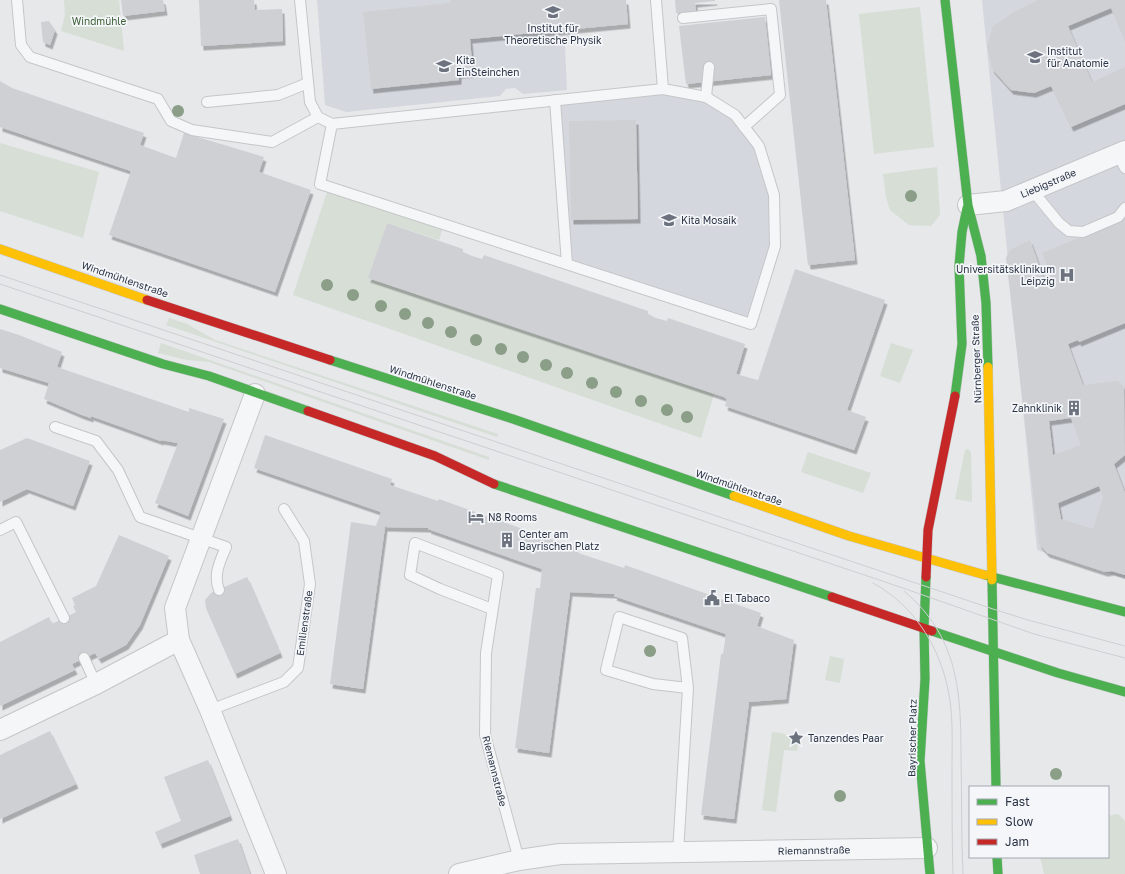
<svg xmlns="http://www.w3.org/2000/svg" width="1125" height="874" font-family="'Golos Text',sans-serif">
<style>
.built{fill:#d4d7dd}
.green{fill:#d6ded6}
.building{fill:#ced0d3;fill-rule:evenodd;filter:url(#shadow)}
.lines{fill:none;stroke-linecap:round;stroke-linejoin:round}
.lane-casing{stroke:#c4c6c8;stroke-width:12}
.street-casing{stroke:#c4c6c8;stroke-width:22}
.fast-casing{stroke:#c4c6c8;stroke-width:10}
.slow-casing{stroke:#c4c6c8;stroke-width:10}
.jam-casing{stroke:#c4c6c8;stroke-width:10}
.lane{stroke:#f5f6f7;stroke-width:10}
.street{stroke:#f5f6f7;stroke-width:20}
.fast{stroke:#4caf50;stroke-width:9}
.slow{stroke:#ffc107;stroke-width:9}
.jam{stroke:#c62828;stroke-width:9}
.tram{stroke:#cecfd2;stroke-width:1}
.tree{fill:#8a9e88}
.labels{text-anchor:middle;stroke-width:3.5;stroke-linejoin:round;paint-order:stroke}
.park-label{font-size:10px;fill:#3f6138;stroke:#f4f6f9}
.poi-label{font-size:10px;fill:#2b3445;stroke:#f4f6f9;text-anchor:start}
.street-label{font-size:10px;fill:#2b3445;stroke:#f4f6f9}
</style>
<defs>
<filter id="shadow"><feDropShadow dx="2.5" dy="4.5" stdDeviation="0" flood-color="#0004"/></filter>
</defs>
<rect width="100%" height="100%" fill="#e6e8ea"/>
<g class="built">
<path d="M317,0H478L578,28L579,43L565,44L567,90L523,94L515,88L506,89L500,96L346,112L325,105Z"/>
<path d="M982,0H1125V579L1037,550Z"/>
<path d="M686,93L735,115L759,146L774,195L775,246L751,324L567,264L555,100Z"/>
</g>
<g class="green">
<path d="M64,0H119L124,51L61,31L65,15Z"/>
<path d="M920,7L934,147L874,154L859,14Z"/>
<path d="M0,143L99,172L83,238L0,211Z"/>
<path d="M937,167L940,215L931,226L909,225L890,210L886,197L883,174Z"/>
<path d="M327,192L443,228L439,240L387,223L368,278L714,394L701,438L293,295Z"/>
<path d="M169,318L187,324L215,340L498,434L497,437L166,325Z"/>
<path d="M161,343L489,457V460L209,362L187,360L158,353Z"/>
<path d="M891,343L913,350L900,383L880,376Z"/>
<path d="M968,449L971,452L972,502L955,499L965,450Z"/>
<path d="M808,452L871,473L863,493L801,472Z"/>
<path d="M830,656L844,659L840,683L825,680Z"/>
<path d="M772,732L800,736L797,751L784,750L776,812L762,810Z"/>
<path d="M1118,814L1125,821V874H1044L1040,857H1108V816Z"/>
</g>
<g class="building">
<path d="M121,0H163L165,11L123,16Z"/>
<path d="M199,0H254L255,10L282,9L283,41L201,46Z"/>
<path d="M450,0H626L628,24L470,39L473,73L459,74V80L371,89L363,12L450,3Z"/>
<path d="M675,0H715V1L695,3L696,11L676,13Z"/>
<path d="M779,0H826L855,260L808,265Z"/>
<path d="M1038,0H1125V41L1111,8L1068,26L1092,82L1125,67V104L1071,127L1051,86L1034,93L1011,90L992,69L987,46L993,26L1014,12Z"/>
<path d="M765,17L771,75L686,84L679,26Z"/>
<path d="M49,21L55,30L50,45L43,42L41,22Z"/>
<path d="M0,81L12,88L144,133L140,145L176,158L184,133L264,157L259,172L311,190L275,292L109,235L131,171L0,127Z"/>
<path d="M636,120L638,219L571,220L569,121Z"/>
<path d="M1125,219V323L1079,342L1078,340L1068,344L1083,385L1116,381L1121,383L1124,387L1125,455L1114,464L1125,493V575L1112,571L1105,572L1047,553L1039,544L1006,258L1010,250L1030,240L1044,279L1052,276L1042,253ZM1071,418L1081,445L1053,455L1049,421ZM1099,486L1103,497L1093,529L1061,519L1058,503Z"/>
<path d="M387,223L463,249V252L472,256L482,259L484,255L648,311V314L656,318L667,321L668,318L745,344L736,374L758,380L795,269L885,300L847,410L866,417L854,450L725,406L727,399L724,397L368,278Z"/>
<path d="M0,329L19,335L62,352L57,367L189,412V408L224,419L188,516L155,503L178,443L161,440V441L91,416V418L82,415L44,399L49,383L0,368Z"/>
<path d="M265,435L392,479L390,485L438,501L439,499L576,548L575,552L624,568L625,565L761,613L757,626L794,640L786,699L749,702L734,819L701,815L721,654H723L726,634L614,596L615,594L570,592L549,753L515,748L536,588H540L542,569L428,529L429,528L385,527L363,689L330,684L351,522L376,526L381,512L254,468Z"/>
<path d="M27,438L90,461L73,506L27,489L0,502V450Z"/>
<path d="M119,535L169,556L140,625L126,645L99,659L95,653L72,664L75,670L0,706V642L49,617L52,624L76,612L73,606L75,605L72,598L96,586Z"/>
<path d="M247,577L280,653L235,674L206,608L205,600L211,593Z"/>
<path d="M50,731L76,784L0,819V755Z"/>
<path d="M208,760L230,816L160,844L155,832L181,821L164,777Z"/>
<path d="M238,839L250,874H200L194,855Z"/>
</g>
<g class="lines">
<defs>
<g id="lane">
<path d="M17,0L21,45L30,57L158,99L171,121L192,130L272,142L318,117"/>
<path d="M300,0L310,102L318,117L332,124L663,89L706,97L735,115L759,146L774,195L775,246L751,324L320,184L332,124"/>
<path d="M656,0L663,89"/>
<path d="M683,18L771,9L780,95L744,127"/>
<path d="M706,97L709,67"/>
<path d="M555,100L567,264"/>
<path d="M207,102L278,95L308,83"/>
<path d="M1118,154L1125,168"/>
<path d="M1032,190L1059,223L1069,231L1083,232L1118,217L1125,208"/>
<path d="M55,427L96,441L118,470L140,517L226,547C220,561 213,575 219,590"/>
<path d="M0,530L16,522L64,618"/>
<path d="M492,609L440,589L410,575L415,543L498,575L486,653L485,735L519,860"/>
<path d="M84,658L96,684"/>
<path d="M210,710L284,682L298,668L310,584L304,541L284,509"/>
<path d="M678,853L688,688L682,638L619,617L606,670L653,684L688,688"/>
</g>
<g id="street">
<path d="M968,205L1006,201L1125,151"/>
<path d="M255,394L175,608L179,640L210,710L276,874"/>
<path d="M0,730L96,684L179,640"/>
<path d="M459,874L519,860L560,854L927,848"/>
</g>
<g id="fast">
<path d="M945,0L968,205L981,256L986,303L988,367"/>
<path d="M0,309L163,364L209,376L308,411"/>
<path d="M330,360L513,419L734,496"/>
<path d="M955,396L962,344L959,266L962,232L967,208"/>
<path d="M494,484L832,597"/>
<path d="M985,575L1125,612"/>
<path d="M926,577L924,628L925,679L920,761L930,874"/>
<path d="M992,580L996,787"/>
<path d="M932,631L1058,673L1125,692"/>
<path d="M997,857L998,874"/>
</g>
<g id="slow">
<path d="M0,249L147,300"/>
<path d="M988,367L992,580"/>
<path d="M734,496L849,536L985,575"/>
</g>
<g id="jam">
<path d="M147,300L330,360"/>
<path d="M308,411L435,456L494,484"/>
<path d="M926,577L928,530L955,396"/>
<path d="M832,597L932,631"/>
</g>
</defs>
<use href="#lane" class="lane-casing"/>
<use href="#street" class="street-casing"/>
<use href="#fast" class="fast-casing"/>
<use href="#slow" class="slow-casing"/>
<use href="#jam" class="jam-casing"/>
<use href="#lane" class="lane"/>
<use href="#street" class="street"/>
<use href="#fast" class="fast"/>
<use href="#slow" class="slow"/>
<use href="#jam" class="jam"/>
<g class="tram">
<path d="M0,275L993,609L1028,620L1125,646"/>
<path d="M0,284L900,587L1034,634L1125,658"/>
<path d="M873,583C917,607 943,652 950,701C953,723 952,745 952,768C952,803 952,839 953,874"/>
<path d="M904,591C959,637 961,693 961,759C962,797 961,836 963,874"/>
</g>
</g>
<g class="tree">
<circle cx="178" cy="111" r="6"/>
<circle cx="911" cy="196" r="6"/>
<circle cx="327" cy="285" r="6"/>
<circle cx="353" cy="295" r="6"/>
<circle cx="381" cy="306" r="6"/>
<circle cx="405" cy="314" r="6"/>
<circle cx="428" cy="323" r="6"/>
<circle cx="451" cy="332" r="6"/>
<circle cx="476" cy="340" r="6"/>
<circle cx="501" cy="349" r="6"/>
<circle cx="523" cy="357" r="6"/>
<circle cx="546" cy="365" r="6"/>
<circle cx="567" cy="373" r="6"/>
<circle cx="592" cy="383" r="6"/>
<circle cx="616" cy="392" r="6"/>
<circle cx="641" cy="401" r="6"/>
<circle cx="667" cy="410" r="6"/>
<circle cx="687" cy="417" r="6"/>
<circle cx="650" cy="651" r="6"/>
<circle cx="1056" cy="774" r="6"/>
<circle cx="840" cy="796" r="6"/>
</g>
<defs>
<symbol id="university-bare" viewBox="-9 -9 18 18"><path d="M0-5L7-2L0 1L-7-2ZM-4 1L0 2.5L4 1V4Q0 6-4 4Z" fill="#6c737f" stroke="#f4f6f9" stroke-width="2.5" paint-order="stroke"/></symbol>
<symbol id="school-bare" viewBox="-9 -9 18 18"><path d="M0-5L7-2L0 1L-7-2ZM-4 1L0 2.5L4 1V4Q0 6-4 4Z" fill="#6c737f" stroke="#f4f6f9" stroke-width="2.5" paint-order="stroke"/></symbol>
<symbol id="hospital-bare" viewBox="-9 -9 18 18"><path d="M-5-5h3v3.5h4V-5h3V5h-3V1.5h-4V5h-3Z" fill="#6c737f" stroke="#f4f6f9" stroke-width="2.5" paint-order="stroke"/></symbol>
<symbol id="building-bare" viewBox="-9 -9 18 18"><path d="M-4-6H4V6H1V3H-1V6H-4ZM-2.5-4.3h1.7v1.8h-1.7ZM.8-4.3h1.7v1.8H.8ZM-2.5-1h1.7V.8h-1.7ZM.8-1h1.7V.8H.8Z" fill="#6c737f" stroke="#f4f6f9" stroke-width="2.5" paint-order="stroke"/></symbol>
<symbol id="hotel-bare" viewBox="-9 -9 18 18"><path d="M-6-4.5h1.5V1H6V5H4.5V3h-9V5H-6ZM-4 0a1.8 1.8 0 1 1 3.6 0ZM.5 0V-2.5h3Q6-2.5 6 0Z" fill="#6c737f" stroke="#f4f6f9" stroke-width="2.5" paint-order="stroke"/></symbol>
<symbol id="civic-bare" viewBox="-9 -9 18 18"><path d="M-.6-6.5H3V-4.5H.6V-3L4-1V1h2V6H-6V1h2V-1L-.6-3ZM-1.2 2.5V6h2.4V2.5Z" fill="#6c737f" stroke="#f4f6f9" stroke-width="2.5" paint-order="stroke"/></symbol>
<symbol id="sight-bare" viewBox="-9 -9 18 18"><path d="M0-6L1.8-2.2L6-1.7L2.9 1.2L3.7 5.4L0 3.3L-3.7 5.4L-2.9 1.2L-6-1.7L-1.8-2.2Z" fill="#6c737f" stroke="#f4f6f9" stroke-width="2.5" paint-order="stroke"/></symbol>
</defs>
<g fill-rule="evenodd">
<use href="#university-bare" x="542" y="1" width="22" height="22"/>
<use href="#university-bare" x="1024" y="46" width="22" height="22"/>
<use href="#school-bare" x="433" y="55" width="22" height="22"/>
<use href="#school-bare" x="658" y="209" width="22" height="22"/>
<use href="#hospital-bare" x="1056" y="264" width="22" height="22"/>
<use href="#building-bare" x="1063" y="397" width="22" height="22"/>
<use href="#hotel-bare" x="465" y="506" width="22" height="22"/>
<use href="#building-bare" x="496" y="529" width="22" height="22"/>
<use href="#civic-bare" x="701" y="587" width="22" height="22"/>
<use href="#sight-bare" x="785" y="727" width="22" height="22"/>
</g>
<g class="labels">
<g class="park-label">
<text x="99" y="25">Windmühle</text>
</g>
<g class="poi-label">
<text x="553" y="32" text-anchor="middle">Institut für<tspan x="553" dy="12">Theoretische Physik</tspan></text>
<text x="1047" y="55">Institut<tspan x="1047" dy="12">für Anatomie</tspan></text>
<text x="456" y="64">Kita<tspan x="456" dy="12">EinSteinchen</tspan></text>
<text x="681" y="224">Kita Mosaik</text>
<text x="1055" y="273" text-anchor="end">Universitätsklinikum<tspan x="1055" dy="12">Leipzig</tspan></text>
<text x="1062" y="412" text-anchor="end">Zahnklinik</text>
<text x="488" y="521">N8 Rooms</text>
<text x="519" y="538">Center am<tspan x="519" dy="12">Bayrischen Platz</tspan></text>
<text x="724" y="602">El Tabaco</text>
<text x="808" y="742">Tanzendes Paar</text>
</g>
<g class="street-label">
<text transform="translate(1048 183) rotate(-23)" y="4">Liebigstraße</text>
<text transform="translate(125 279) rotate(19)" y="4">Windmühlenstraße</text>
<text transform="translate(976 359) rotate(-92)" y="4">Nürnberger Straße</text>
<text transform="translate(433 382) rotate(18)" y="4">Windmühlenstraße</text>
<text transform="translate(739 487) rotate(19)" y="4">Windmühlenstraße</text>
<text transform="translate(304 623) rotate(-82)" y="4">Emilienstraße</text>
<text transform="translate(912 738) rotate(-89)" y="4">Bayrischer Platz</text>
<text transform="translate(495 771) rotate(76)" y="4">Riemannstraße</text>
<text transform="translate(814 850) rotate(-1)" y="4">Riemannstraße</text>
</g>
</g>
<rect x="969" y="786" width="140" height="72" fill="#f4f6f9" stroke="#a4a8b1"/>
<rect x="977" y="799" width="20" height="6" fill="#4caf50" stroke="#a4a8b1"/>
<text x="1005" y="806" font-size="12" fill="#2b3445">Fast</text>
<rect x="977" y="819" width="20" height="6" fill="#ffc107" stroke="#a4a8b1"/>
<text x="1005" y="826" font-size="12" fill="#2b3445">Slow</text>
<rect x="977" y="839" width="20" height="6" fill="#c62828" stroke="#a4a8b1"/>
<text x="1005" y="846" font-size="12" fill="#2b3445">Jam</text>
</svg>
